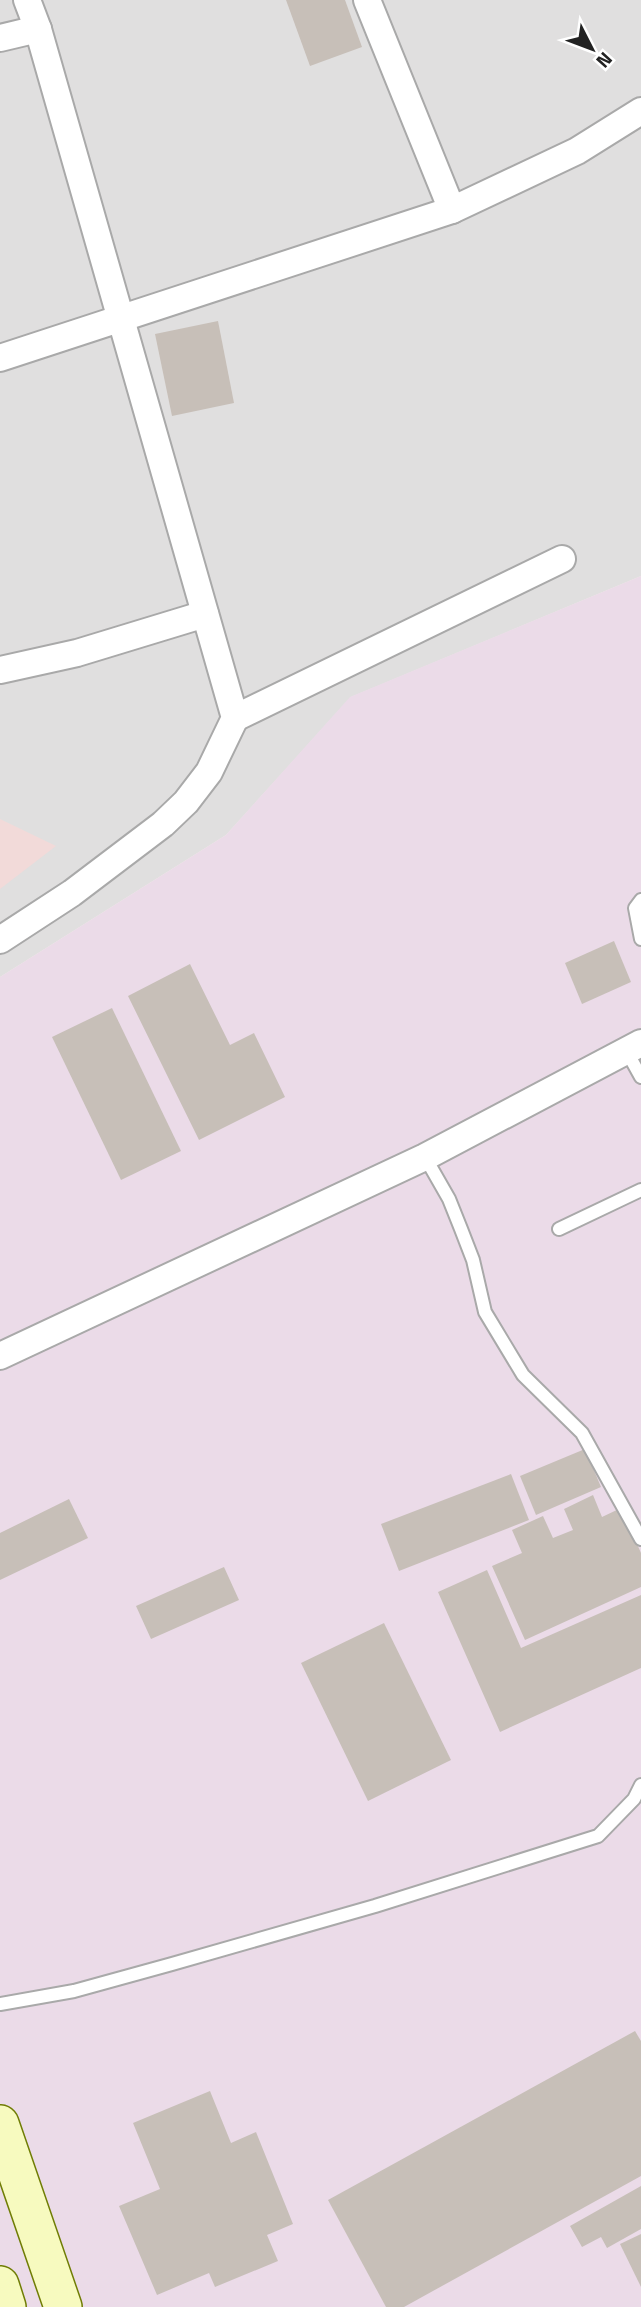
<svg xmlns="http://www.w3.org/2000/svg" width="641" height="2307" font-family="'Titillium Web',sans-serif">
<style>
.residential{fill:#e0dfdf}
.commercial{fill:#f2dad9}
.industrial{fill:#ebdbe8}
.building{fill:#c7bfb8}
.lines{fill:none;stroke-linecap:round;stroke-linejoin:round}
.lane-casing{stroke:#a9a9a9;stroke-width:16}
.street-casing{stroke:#a9a9a9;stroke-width:30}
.secondary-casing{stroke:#707d05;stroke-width:40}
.lane{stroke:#fff;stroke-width:12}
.street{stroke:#fff;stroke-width:26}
.secondary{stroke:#f7fabf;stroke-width:37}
</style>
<rect width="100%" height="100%" fill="#f2efe9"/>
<path class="residential" d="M0,0H641V576L351,697L226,835L0,977Z"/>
<path class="commercial" d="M0,819L56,846L0,889Z"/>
<path class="industrial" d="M641,576V2307H0V977L226,835L350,697Z"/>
<g class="building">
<path d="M286,0H345L362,47L310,66Z"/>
<path d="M218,321L234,403L172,416L155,334Z"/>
<path d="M614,941L631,982L582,1004L565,963Z"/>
<path d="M190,964L230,1045L254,1033L285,1097L199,1140L128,996Z"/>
<path d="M112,1008L181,1151L121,1180L52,1037Z"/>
<path d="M585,1449L601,1487L536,1515L520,1476Z"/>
<path d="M511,1474L529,1520L399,1571L381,1524Z"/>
<path d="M593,1495L602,1517L621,1508L641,1553V1587L525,1640L492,1566L522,1553L512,1530L543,1516L553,1538L573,1530L564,1509Z"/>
<path d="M69,1499L88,1538L0,1580V1533Z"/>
<path d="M224,1567L239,1600L151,1639L136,1606Z"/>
<path d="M487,1570L521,1648L641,1595V1668L500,1732L438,1592Z"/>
<path d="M384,1623L451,1760L368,1801L301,1663Z"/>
<path d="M635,2031L641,2041V2176L404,2307H386L328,2200Z"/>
<path d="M210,2091L231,2143L256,2132L293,2224L267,2235L278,2261L215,2287L209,2273L157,2295L119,2206L160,2189L133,2123Z"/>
<path d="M641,2186V2229L607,2248L601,2237L582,2247L570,2226Z"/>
<path d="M641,2234V2287L620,2244Z"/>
</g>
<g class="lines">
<defs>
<g id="lane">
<path d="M641,900L635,908L641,939"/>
<path d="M626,1050L641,1077"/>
<path d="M425,1157L449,1199L461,1229L473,1260L485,1312L523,1375L582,1433L641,1539"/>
<path d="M559,1229L641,1190"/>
<path d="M0,2004L74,1991L172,1964L375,1906L598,1836L634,1799L641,1785"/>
</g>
<g id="street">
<path d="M367,0L452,210"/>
<path d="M0,38L38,29"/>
<path d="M0,358L452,210L577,151L641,111"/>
<path d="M0,670L77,653L205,614"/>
<path d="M235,718L562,559"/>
<path d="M0,940L72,893L163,824L186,802L209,772L235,718L38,29L27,0"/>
<path d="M0,1356L425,1157L641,1043"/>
</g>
<g id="secondary">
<path d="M0,2124L63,2307"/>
<path d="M0,2285L7,2307"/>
</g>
</defs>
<use href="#lane" class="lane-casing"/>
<use href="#street" class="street-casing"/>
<use href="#secondary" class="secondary-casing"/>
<use href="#lane" class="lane"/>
<use href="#street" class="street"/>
<use href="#secondary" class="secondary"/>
</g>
<g transform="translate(592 49) rotate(132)" stroke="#ffffff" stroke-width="5" paint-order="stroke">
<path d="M0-5L12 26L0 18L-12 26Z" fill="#222222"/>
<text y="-10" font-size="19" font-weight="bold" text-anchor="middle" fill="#222222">N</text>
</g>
</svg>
